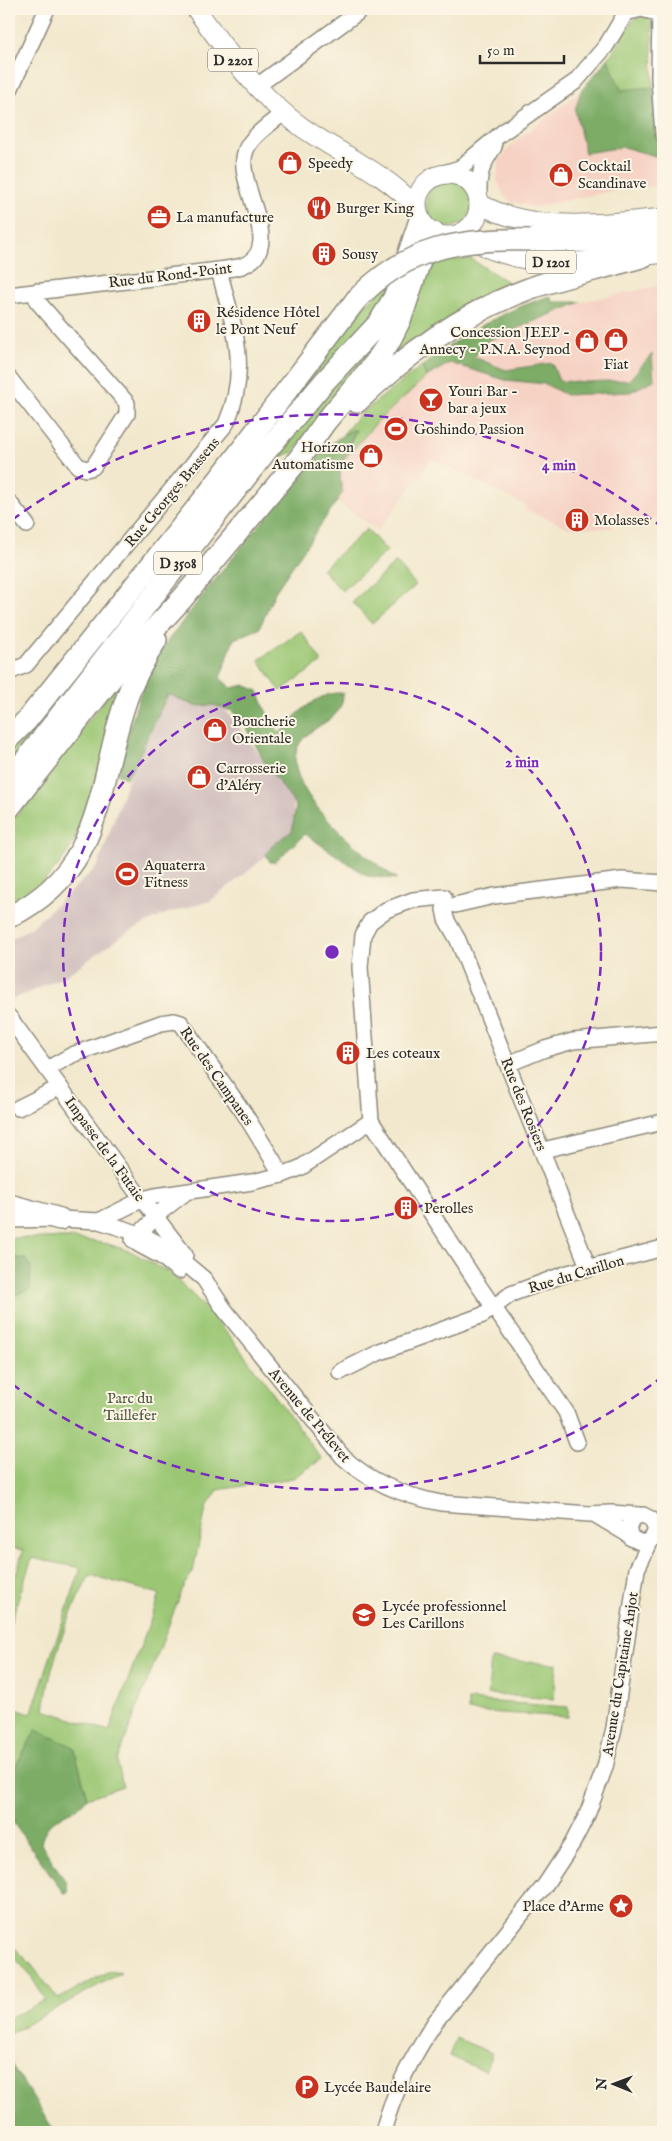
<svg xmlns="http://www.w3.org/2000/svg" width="672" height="2141" font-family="'IM FELL English',serif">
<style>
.built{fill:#f6d2c4}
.industrial{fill:#d1bfbe}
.green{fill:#9bc775;stroke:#637950;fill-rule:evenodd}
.forest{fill:#7cac66;stroke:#546c48}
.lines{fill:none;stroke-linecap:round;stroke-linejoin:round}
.minor-casing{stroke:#8e8a7c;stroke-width:18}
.major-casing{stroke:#8e8a7c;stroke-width:21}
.highway-casing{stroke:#8e8a7c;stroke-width:24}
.minor{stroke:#fff;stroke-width:15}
.major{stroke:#fff;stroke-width:19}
.highway{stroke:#fff;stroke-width:21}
.highway-bridge-casing{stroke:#8e8a7c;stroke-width:24;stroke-linecap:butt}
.highway-bridge{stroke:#fff;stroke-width:21}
.ring{fill:none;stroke:#7b2cbf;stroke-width:2.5;stroke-dasharray:9 6}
.labels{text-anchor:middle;stroke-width:4;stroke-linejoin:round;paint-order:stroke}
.shield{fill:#fcf5e5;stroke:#6a6863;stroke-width:1}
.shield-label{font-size:14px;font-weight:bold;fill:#2b2b2b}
.poi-label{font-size:15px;fill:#2b2b2b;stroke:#fcf5e5;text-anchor:start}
.street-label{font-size:15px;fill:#2b2b2b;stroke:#fcf5e5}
.park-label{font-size:15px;fill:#4d5a41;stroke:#fcf5e5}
.centre{fill:#7b2cbf;stroke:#fcf5e5;stroke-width:2.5}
.ring-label{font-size:15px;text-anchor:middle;font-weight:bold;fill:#7b2cbf;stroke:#fcf5e5;stroke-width:4;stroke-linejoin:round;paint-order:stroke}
</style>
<rect width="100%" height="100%" fill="#fcf5e5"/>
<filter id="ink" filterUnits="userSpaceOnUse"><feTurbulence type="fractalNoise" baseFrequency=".02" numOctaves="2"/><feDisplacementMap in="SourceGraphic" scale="10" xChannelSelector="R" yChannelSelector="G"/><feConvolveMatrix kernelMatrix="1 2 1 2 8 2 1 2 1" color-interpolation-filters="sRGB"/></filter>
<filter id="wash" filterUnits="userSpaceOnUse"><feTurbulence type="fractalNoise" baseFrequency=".0096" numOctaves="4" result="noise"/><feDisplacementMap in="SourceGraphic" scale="20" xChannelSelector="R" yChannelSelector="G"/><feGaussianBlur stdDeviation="1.12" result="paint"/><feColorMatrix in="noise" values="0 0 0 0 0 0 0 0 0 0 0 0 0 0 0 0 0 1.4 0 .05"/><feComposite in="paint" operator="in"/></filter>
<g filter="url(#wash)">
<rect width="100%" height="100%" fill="#f2e8cd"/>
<g class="built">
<path d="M581,91L575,110L623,147L659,157L661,186L627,188L535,207L511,202L503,195L497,179L499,161L512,144Z"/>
<path d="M663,285V518L612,524V528H569L524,509L525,505L432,459L378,531L336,500L342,492L338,473L343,461L377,422L426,377L489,340L581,302Z"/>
</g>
<path class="industrial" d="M205,683L293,798L294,821L290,835L252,868L210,901L165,914L128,932L65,976L9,1001V940L32,927L98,866L128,779L168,691Z"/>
<g class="green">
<path d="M641,16H649L652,20L653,87L621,91L608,59L633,20Z"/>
<circle cx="449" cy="204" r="23"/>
<path d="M441,257L448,260L471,259L517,288L376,372L428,262Z"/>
<path d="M395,277L380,312L263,439L358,312Z"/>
<path d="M400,315L293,452L284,456L275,455L329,385Z"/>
<path d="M422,366L426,377L377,422L343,461L356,430L343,434L359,415Z"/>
<path d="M367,529L387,551L342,591L322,569Z"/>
<path d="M396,562L416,585L372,624L352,602Z"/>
<path d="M301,631L322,662L280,691L259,660Z"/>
<path d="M130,666C121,697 112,727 104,758C85,823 72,870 9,907V826Z"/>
<path d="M75,673L78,676L9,765V747Z"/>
<path d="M9,1238H72L108,1244L132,1252L170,1273L199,1301L230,1336L322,1459L293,1478L218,1490L206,1508L193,1572L184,1585L117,1761L123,1786L87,1798L74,1747L11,1784L9,1820V1707L31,1714L81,1568L32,1558L9,1627V1600L23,1550L9,1547V1297L29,1289L25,1259L9,1257ZM90,1575L160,1594L109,1731L44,1710C50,1664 67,1616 90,1575Z"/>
<path d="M491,1659L557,1664L554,1699L488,1694Z"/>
<path d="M468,1700L568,1707V1717L468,1711Z"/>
<path d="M9,1942L30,1963L58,1999L109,1971L121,1973L9,2034V2018L46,2000L29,1974L9,1951Z"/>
<path d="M456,2038L492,2053L485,2071L449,2056Z"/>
</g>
<g class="forest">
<path d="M608,59L621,90L653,87L659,157L623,147L585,153L575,110L581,91Z"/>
<path d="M550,296L553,302H581L489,340L474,357L506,370L552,363L559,381L586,382L629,380L652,354L654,380L630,392L566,395L545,384L505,380L450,363L426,377L422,366C462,335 502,311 550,296Z"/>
<path d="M352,430H356C346,450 335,468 343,492L275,592L259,629L234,639L220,678L231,688L245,685L258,691L268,716L280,733C295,715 318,691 343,693C343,721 318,722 303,739C267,781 367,858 397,879L367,876L305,834L275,862H270L266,854L273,845L292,831L296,806L265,763L247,728L232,711L214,705L195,706L168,694L133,768L126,778L118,774C128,733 138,693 157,655C201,597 246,539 294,485C311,466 328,441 352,430Z"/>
<path d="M9,1257L25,1259L31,1267L30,1289L9,1297Z"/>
<path d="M36,1730L74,1747L87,1798C75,1818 47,1811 41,1844L66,1882L68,1892L64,1893L9,1817L12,1772Z"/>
<path d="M9,2061L55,2132H9Z"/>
</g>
</g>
<g filter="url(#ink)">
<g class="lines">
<defs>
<g id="minor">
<path d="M660,9L659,78L663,134"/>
<path d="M629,12L642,9L660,14"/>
<path d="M257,86L357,13L358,9"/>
<path d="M9,92L47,9"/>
<path d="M444,173L460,168L503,132L575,82L606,46L628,9"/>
<path d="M479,199C478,175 481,166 494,147"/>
<path d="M9,295L219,270C227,269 235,268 242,266C289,248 232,183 246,150C252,135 272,123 283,113"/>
<path d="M9,378L78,466L86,469L93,467L127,414V403L37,301V291"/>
<path d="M9,502L27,525"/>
<path d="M9,672L26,665L226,424C251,367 233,326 219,270"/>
<path d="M444,897L413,900L386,910L370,922L363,935L360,967L371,1121L479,1286L566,1412L577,1442"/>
<path d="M455,905L494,896L622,880L663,883"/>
<path d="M444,909L446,919L458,940L589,1269"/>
<path d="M9,1017L135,1190L185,1255"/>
<path d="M508,1064L545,1049L573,1041L663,1033"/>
<path d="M47,1069L72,1055L161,1023L174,1021L181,1023L244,1113L282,1175"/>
<path d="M18,1108L60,1087"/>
<path d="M543,1150L663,1122"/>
<path d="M9,1220L60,1219L99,1221L140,1234L167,1248L204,1279L224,1309L343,1457C371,1483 404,1496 441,1503L589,1514L611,1513L639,1515"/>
<path d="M99,1221L143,1199L155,1196L252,1182L282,1175L300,1168L371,1121"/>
<path d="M133,1240L163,1210L185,1193"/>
<path d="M138,1244L162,1257L179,1271"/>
<path d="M340,1372L378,1353L483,1315L511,1294L568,1273L663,1248"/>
<path d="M594,1514L629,1535"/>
<path d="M383,2132C393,2092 412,2057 435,2022L545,1885L572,1844L587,1815L605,1767L614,1728L637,1569L656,1530L651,1519L643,1515L635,1517L628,1527L631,1538L642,1543L650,1540"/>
</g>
<g id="major">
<path d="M196,9C227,52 259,97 303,128C342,155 384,172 416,207"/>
<circle cx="448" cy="205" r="31"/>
<path d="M480,204C531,233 607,224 663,218"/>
<path d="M464,232C474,238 482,246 493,250C547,271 607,260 663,253"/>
</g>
<g id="highway">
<path d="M531,240L611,242L663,237"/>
<path d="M357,402C406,354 465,312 531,288C568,275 606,268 644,256"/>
<path d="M9,738L27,720L204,499L356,300"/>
<path d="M9,781L266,451L324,382L379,323L394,298L420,220"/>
<path d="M9,808L129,656L182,599L298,460L326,421L375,363L389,342L401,318L422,255L434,233"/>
<path d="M9,917C111,867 95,776 131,687C138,670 147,655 156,640"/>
<path d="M9,1205L60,1219"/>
</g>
</defs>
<use href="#minor" class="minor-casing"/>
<use href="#major" class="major-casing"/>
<use href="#highway" class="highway-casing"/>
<use href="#minor" class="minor"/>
<use href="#major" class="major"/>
<use href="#highway" class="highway"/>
<defs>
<path id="highway-bridge" d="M356,300C406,247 461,238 531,240"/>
</defs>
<use href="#highway-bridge" class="highway-bridge-casing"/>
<use href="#highway-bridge" class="highway-bridge"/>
</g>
</g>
<g class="ring">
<circle cx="332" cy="952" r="269"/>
<path d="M663 1376A538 538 0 0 1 12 1384M12 520A538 538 0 0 1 663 528"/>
</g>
<defs>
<symbol id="shop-disc" viewBox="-11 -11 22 22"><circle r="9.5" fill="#c8321e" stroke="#fcf5e5"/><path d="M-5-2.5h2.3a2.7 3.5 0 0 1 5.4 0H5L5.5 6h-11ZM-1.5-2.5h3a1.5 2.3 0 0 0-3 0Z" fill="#fff"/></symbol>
<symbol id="restaurant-disc" viewBox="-11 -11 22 22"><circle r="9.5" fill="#c8321e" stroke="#fcf5e5"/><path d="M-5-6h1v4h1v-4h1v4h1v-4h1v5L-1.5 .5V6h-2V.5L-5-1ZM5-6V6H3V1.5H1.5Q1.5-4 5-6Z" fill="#fff"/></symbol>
<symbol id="office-disc" viewBox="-11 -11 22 22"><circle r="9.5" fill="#c8321e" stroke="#fcf5e5"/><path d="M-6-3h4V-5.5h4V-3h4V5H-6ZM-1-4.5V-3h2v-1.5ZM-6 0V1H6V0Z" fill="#fff"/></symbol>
<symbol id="building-disc" viewBox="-11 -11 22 22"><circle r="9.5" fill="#c8321e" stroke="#fcf5e5"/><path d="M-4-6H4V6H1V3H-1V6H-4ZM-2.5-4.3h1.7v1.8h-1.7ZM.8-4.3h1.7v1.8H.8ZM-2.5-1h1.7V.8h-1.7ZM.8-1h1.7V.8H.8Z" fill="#fff"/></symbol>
<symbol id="bar-disc" viewBox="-11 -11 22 22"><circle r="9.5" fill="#c8321e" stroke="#fcf5e5"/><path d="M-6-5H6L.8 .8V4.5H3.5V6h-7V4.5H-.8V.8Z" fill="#fff"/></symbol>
<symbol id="stadium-disc" viewBox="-11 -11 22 22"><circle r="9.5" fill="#c8321e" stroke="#fcf5e5"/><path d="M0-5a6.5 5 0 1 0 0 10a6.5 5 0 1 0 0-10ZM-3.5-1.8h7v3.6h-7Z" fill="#fff"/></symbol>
<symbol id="school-disc" viewBox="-11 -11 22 22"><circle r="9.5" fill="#c8321e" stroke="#fcf5e5"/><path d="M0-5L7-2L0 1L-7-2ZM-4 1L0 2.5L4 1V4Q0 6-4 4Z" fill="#fff"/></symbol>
<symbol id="sight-disc" viewBox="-11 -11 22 22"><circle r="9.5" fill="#c8321e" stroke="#fcf5e5"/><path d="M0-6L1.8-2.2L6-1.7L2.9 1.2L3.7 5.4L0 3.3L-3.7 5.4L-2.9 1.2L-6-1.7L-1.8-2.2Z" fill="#fff"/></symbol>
<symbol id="parking-disc" viewBox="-11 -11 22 22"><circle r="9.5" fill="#c8321e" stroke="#fcf5e5"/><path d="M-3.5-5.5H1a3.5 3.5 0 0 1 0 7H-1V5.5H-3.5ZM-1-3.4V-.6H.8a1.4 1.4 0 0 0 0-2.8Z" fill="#fff"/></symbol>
</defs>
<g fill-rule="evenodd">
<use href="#shop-disc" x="276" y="149" width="28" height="28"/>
<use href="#shop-disc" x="547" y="161" width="28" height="28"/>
<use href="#restaurant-disc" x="305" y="194" width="28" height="28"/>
<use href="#office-disc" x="145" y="203" width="28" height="28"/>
<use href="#building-disc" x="310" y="240" width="28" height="28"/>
<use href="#building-disc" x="185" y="307" width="28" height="28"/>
<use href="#shop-disc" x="602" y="326" width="28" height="28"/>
<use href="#shop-disc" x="573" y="327" width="28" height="28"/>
<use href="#bar-disc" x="417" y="386" width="28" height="28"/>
<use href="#stadium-disc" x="382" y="415" width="28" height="28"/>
<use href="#shop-disc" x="357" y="442" width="28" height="28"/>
<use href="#building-disc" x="563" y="506" width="28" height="28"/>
<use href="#shop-disc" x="201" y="716" width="28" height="28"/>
<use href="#shop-disc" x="185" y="763" width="28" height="28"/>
<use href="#stadium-disc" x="113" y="860" width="28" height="28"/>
<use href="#building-disc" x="334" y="1039" width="28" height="28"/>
<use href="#building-disc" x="392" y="1194" width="28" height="28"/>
<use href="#school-disc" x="350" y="1601" width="28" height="28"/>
<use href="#sight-disc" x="607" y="1892" width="28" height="28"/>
<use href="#parking-disc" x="293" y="2073" width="28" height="28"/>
</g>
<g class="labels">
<g class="shield">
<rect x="208" y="48.5" width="50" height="23" rx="4"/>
<rect x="526" y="250.5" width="50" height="23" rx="4"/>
<rect x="154" y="551.5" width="48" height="23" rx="4"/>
</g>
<g class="shield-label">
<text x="233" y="65">D 2201</text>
<text x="551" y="267">D 1201</text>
<text x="178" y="568">D 3508</text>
</g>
<g class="poi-label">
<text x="308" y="168">Speedy</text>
<text x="578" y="171">Cocktail<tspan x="578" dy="17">Scandinave</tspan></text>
<text x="336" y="213">Burger King</text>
<text x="176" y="222">La manufacture</text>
<text x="342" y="259">Sousy</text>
<text x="216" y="317">Résidence Hôtel<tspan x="216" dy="17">le Pont Neuf</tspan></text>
<text x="570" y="337" text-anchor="end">Concession JEEP -<tspan x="570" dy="17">Annecy - P.N.A. Seynod</tspan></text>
<text x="616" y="369" text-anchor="middle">Fiat</text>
<text x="448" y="396">Youri Bar -<tspan x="448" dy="17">bar a jeux</tspan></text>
<text x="414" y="434">Goshindo Passion</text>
<text x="354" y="452" text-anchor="end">Horizon<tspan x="354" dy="17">Automatisme</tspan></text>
<text x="594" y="525">Molasses</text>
<text x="232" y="726">Boucherie<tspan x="232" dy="17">Orientale</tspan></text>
<text x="216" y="773">Carrosserie<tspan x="216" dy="17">d'Aléry</tspan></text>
<text x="144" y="870">Aquaterra<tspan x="144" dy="17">Fitness</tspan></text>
<text x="366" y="1058">Les coteaux</text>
<text x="424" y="1213">Perolles</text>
<text x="382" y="1611">Lycée professionnel<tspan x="382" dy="17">Les Carillons</tspan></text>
<text x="604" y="1911" text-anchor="end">Place d'Arme</text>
<text x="324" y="2092">Lycée Baudelaire</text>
</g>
<g class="street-label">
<text transform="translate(170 275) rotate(-7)" y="5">Rue du Rond-Point</text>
<text transform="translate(172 492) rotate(-50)" y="5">Rue Georges Brassens</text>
<text transform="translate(217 1076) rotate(55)" y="5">Rue des Campanes</text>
<text transform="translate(524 1104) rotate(68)" y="5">Rue des Rosiers</text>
<text transform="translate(105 1149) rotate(54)" y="5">Impasse de la Futaie</text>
<text transform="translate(576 1274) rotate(-17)" y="5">Rue du Carillon</text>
<text transform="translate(310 1415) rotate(50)" y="5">Avenue de Prélevet</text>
<text transform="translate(620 1674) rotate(-81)" y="5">Avenue du Capitaine Anjot</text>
</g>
<g class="park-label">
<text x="130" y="1403">Parc du<tspan x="130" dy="17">Taillefer</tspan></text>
</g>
</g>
<circle cx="332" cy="952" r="8" class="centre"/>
<g class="ring-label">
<text x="559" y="470">4 min</text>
<text x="522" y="767">2 min</text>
</g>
<rect width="672" height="2141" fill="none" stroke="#fcf5e5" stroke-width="30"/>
<g transform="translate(614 2084) rotate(271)" stroke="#fcf5e5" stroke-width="4" paint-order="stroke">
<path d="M0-4L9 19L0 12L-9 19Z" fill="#2b2b2b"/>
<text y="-8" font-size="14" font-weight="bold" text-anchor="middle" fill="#2b2b2b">N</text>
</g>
<path d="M480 55v8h84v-8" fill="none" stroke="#2b2b2b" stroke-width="2.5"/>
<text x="487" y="55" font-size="15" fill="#2b2b2b" stroke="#fcf5e5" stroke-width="4" paint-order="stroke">50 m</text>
</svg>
